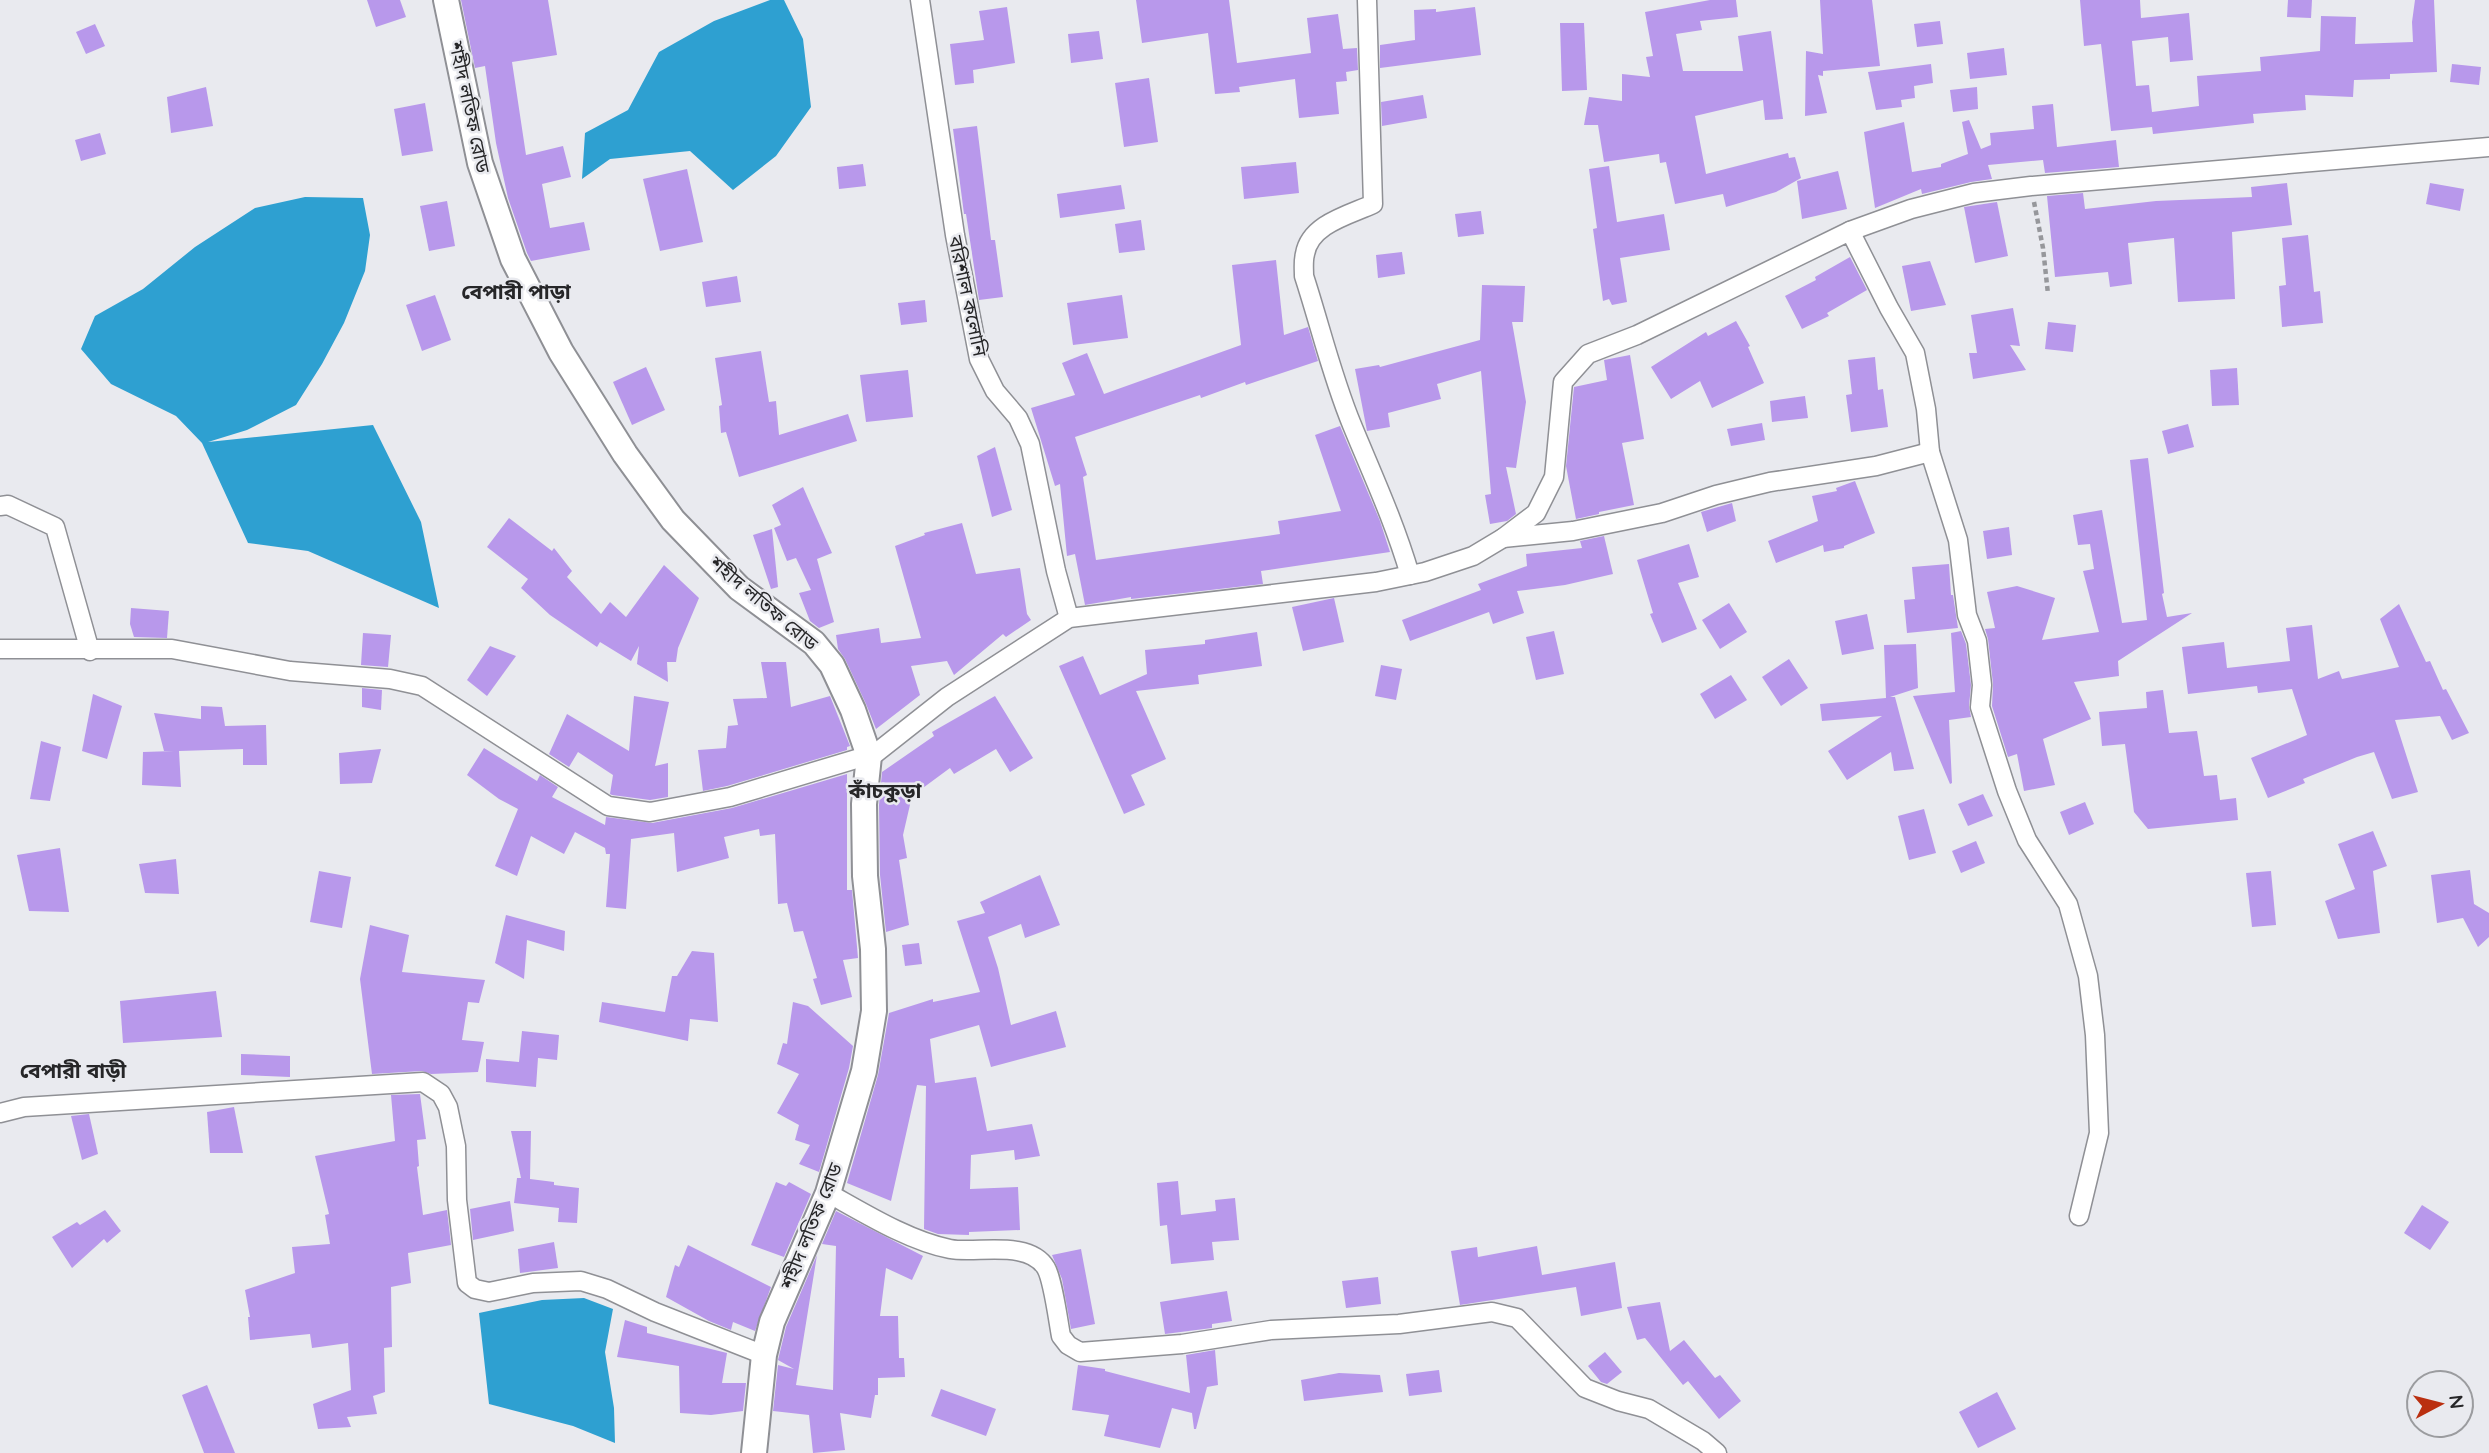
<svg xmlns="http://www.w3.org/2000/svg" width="2489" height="1453" font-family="Quicksand,'Noto Sans Bengali',sans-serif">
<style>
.water{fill:#2ea0d1}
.building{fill:#b898eb}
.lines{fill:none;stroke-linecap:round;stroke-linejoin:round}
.street-casing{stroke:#8f9095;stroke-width:21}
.secondary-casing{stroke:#8f9095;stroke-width:28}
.path{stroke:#96979b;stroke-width:4.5;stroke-dasharray:5 3.5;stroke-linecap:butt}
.street{stroke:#fff;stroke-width:18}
.secondary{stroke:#fff;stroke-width:24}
.labels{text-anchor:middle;stroke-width:5;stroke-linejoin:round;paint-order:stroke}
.street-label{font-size:19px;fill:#262628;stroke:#e9eaef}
.neighbourhood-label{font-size:21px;font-weight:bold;fill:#262628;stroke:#e9eaef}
</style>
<rect width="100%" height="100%" fill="#e9eaef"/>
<g class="water">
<path d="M770,0H784L803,39L811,107L776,156L733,190L690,151L610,159L582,179L585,133L628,110L659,52L714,21Z"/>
<path d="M305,197L363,198L370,235L365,271L344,323L322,364L296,405L247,430L208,442L373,425L421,522L439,608L308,551L248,543L202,443L176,416L111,384L81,349L95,316L143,289L195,247L255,208Z"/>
<path d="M584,1298L613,1309L605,1352L614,1408L615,1443L573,1426L489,1404L479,1313L542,1300Z"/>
</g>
<g class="building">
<path d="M367,0H400L406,17L376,27Z"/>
<path d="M461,0H548L557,55L512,62L526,155L563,146L571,177L542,184L550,228L584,222L590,250L531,261L527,253L508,198L496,143L485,66L475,68Z"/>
<path d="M1136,0H1229L1237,63L1311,53L1307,18L1338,14L1343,49L1357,48L1358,70L1346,72L1347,81L1336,82L1339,114L1299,118L1295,79L1239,87L1240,92L1215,94L1208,33L1142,43Z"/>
<path d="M1710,0H1736L1738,17L1700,21L1702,30L1676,34L1683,71H1743L1738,36L1771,31L1783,119L1765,120L1763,100L1695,116L1706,174L1788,153L1789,158L1795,157L1801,178L1776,192L1726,207L1723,194L1675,204L1666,162L1660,163L1659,154L1604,162L1598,125H1584L1589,97L1622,101V74L1650,77L1646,57L1653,56L1645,12Z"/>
<path d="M1820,0H1872L1880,66L1823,71V76L1818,75L1827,113L1805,116L1806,51L1823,54Z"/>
<path d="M2080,0H2140L2141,18L2189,13L2193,60L2170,62L2168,37L2132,41L2136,86L2149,85L2152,112L2199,106L2197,76L2261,71L2260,57L2320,51L2321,16L2356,17L2355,44L2413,42L2412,22L2415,0H2434L2437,72L2390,74V79L2354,80L2353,97L2305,95L2306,110L2253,114L2254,123L2153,134L2152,127L2111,131L2101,44L2084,46Z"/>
<path d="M2288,0H2312L2311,18L2287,17Z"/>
<path d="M1007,7L1015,63L973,70L974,83L955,85L950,44L984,40L979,11Z"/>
<path d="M1475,7L1481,55L1380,68V45L1415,40L1414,10L1436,9V12Z"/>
<path d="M1940,21L1943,44L1917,47L1914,24Z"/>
<path d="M1560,23H1584L1587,90L1562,91Z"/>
<path d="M95,24L105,46L86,54L76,32Z"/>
<path d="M1099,31L1103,59L1071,63L1068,34Z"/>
<path d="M2004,48L2007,75L1970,79L1967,53Z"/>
<path d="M1931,64L1933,83L1914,86L1915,98L1901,100L1902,107L1876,110L1868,72Z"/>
<path d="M2452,64L2481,67L2479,85L2450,82Z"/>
<path d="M1149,78L1158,142L1124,147L1115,83Z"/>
<path d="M206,87L213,126L171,133L167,97Z"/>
<path d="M1977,87L1978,109L1953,112L1950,90Z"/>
<path d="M1423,95L1427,118L1382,126L1381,102Z"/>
<path d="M425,103L433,151L402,156L394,109Z"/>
<path d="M2053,104L2057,147L2116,140L2119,167L2045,173L2043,160L1988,165L1992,179L1971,182L1922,194L1921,189L1875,208L1864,132L1904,122L1912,172L1941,167V164L1968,154L1962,122L1969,120L1981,149L1991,145L1990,133L2034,129L2032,106Z"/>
<path d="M977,126L991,240H995L1003,297L979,300L966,214H964L953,129Z"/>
<path d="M100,133L106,154L81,161L75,140Z"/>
<path d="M1296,162L1299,193L1244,199L1241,167Z"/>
<path d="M863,164L866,186L839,189L837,167Z"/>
<path d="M1609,166L1617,222L1664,214L1670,250L1620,258L1627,302L1612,305L1609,299L1603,301L1593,229L1597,228L1589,169Z"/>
<path d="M687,169L703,242L660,251L643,179Z"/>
<path d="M1838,171L1847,209L1802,219L1797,181Z"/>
<path d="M2287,183L2292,225L2232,232L2235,299L2178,302L2174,238L2128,243L2132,284L2110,287L2108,272L2055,277L2047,196L2083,193L2085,209L2156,201L2252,197L2251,187Z"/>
<path d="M2430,183L2464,189L2460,211L2426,204Z"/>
<path d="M1121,185L1125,209L1060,218L1057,194Z"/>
<path d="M447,201L455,246L429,251L420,206Z"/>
<path d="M1997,202L2008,256L1975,263L1964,207Z"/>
<path d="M1481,211L1484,234L1458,237L1455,214Z"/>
<path d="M1141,220L1145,250L1119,253L1115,224Z"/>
<path d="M2308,235L2314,292L2320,291L2323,323L2282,327L2279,286L2286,285L2282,238Z"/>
<path d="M1402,252L1405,274L1378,278L1376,255Z"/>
<path d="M1850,257L1867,290L1827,313L1829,316L1802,329L1785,296L1816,280L1815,277Z"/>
<path d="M1276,260L1284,335L1308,327L1318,361L1246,385L1245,382L1201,398L1200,395L1075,437L1087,475L1083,477L1096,560L1280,534L1278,521L1341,511L1315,435L1340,426L1380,521L1390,552L1261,571L1263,584L1131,599V597L1085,605L1075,554L1067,556L1060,484L1055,486L1031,408L1075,395L1062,363L1087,353L1104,394L1241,345L1232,265Z"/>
<path d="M1930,261L1946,305L1911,311L1902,266Z"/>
<path d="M737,276L741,302L706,307L702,282Z"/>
<path d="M1482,285L1525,286L1523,322H1512L1526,402L1516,468L1506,467L1516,514L1507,521L1490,524L1485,495L1491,494L1481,371L1437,384L1441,399L1388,413L1390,427L1367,431L1355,369L1379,365L1380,367L1480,340Z"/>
<path d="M435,295L451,340L422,351L406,305Z"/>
<path d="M1122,295L1128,338L1073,345L1067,303Z"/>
<path d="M925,300L927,322L901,325L898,303Z"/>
<path d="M2013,308L2020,346L2010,345L2026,370L1973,379L1969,353H1977L1971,315Z"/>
<path d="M1736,321L1750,346L1748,347L1764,383L1712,408L1700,381L1671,399L1651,367L1706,332L1708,336Z"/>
<path d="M2048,322L2076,325L2073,352L2045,349Z"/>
<path d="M761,351L769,402L776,401L779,435L848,414L857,441L739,477L726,432L721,433L719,406L722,405L715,358Z"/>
<path d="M1630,355L1644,439L1622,443L1634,505L1599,512V514L1576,519L1566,466L1574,387L1607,380L1604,360Z"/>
<path d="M1875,357L1878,390L1883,389L1888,427L1851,432L1846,395L1852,394L1848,360Z"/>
<path d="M646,367L665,410L632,425L613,382Z"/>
<path d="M2237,368L2239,405L2212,406L2210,370Z"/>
<path d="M908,370L913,417L866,422L860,375Z"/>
<path d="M1805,396L1808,418L1772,422L1770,401Z"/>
<path d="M1762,423L1765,440L1731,446L1727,429Z"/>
<path d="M2188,424L2194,447L2168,454L2162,431Z"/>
<path d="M995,447L1012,510L992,517L977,456Z"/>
<path d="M2148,458L2164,593L2162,594L2167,617L2192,613L2118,661L2119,676L2074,682L2091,719L2043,739L2055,785L2024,791L2017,754L2008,757L1992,706L1993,684L1988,639L1985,629L1995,628L1987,592L2017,586L2055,598L2042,640L2099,632L2083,571L2094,569L2090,544L2078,545L2073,515L2102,510L2122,623L2147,620L2130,460Z"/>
<path d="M1855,481L1875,533L1844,546V548L1824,552L1823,545L1776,563L1768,541L1818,521L1812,496L1837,491L1836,488Z"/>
<path d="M803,487L832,553L817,559L834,622L819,628L810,621L799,593L811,590L796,558L787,561L774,528L781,525L772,505Z"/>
<path d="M1732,503L1736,521L1707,532L1701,512Z"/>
<path d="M509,518L552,551L554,548L572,571L567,577L601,614L610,602L626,617L664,565L699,598L678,648L676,662H667L668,682L637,664L639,646L631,661L600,642L597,647L550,615L521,588L528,579L487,547Z"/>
<path d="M962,523L976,574L1020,568L1027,614L1031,620L1006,637L1003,634L954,675L947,661L911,666L920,695L876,729L866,704L845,659L838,649L836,635L879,628L881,643L921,638L895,546L925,535L924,533Z"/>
<path d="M2009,527L2012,555L1987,559L1983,531Z"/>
<path d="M772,529L778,587L771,589L753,535Z"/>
<path d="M1604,536L1613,574L1565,585L1517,591L1524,613L1493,624L1489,612L1410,641L1402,620L1481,590L1478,584L1527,566L1526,554L1582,548L1580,541Z"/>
<path d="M1689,544L1699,577L1678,583L1697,629L1662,643L1650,614L1653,613L1637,560Z"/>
<path d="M1949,564L1951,595H1953L1958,628L1907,633L1904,600L1915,599L1912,567Z"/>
<path d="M1334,598L1344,642L1303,651L1292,607Z"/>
<path d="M1729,603L1747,632L1720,649L1702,620Z"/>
<path d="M2399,604L2426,662L2430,661L2443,690L2446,689L2469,733L2452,740L2440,716L2395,720L2418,792L2392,799L2374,752L2357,757L2303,779L2305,783L2268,798L2251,758L2307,735L2292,689L2258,693L2257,686L2188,694L2182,647L2224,642L2227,668L2290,661L2286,628L2312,625L2318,679L2339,671L2342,679L2399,667L2380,619Z"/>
<path d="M131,608L169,611L167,638L134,637L130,624Z"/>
<path d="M1867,614L1874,649L1842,655L1835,621Z"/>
<path d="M1554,631L1564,674L1536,680L1526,637Z"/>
<path d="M1961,631L1966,644L1971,685L1969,706L1971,717L1949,720L1952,783L1950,784L1913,696L1955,692L1951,633Z"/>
<path d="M1257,632L1262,666L1198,675L1199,684L1136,691L1166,759L1131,775L1145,805L1124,814L1059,666L1083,656L1100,695L1147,674L1145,650L1205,644V640Z"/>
<path d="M363,633L391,635L388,667L361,665Z"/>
<path d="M1916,644L1918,688L1890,697H1895L1914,769L1894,771L1891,752L1847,780L1828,751L1882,716L1822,721L1820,704L1886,698L1884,645Z"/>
<path d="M490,646L516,656L487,696L467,680Z"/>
<path d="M1789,659L1808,688L1781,706L1762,677Z"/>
<path d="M761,662H786L791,707L830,696L850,746L847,747V750L727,786L703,791L698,750L726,748L728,726L738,725L733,699L767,698Z"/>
<path d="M1381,665L1402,669L1396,700L1375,696Z"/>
<path d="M1731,675L1747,700L1715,719L1700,694Z"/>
<path d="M362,688L382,690L381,710L362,707Z"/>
<path d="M2163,690L2169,733L2197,731L2204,776L2217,775L2220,800L2236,798L2238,820L2148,829L2134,812L2125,744L2102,746L2099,712L2147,708L2146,692Z"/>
<path d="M93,694L122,706L107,759L82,751Z"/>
<path d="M634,696L669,702L655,766L668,763V797L650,800L612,795L610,794L613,775L578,752L569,767L549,754L567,714L629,751Z"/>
<path d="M995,696L1033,758L1010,772L996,749L954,774L950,768L912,796L903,835L907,858L899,860L909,925L886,932L880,875L879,805L882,772L934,736L932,732Z"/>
<path d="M201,706L222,707L225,726L266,725L267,765H243V749L179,751L181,787L142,785L143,752L174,751H164L154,713L201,719Z"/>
<path d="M41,741L61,747L50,801L30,799Z"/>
<path d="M484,748L537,781L540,775L558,787L552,797L605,825L606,817L652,823L732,808L847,774V890H852L858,958L843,960L852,997L821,1005L813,979L817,978L803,931L794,932L787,903L778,904L775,834L760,836L759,829L724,837L729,858L677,872L674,833L631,839L626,909L606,907L610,854H606L605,848L575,832L564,854L531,836L517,876L495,866L518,809L499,799L467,775Z"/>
<path d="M381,749L372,783L340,784L339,753Z"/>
<path d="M1983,794L1993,816L1968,826L1958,804Z"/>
<path d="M2085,802L2094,824L2069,835L2060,812Z"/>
<path d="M1924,809L1936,853L1909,860L1898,816Z"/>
<path d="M2373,831L2387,866L2373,871L2380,933L2338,939L2325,901L2355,889L2338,844Z"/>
<path d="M1976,841L1985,863L1961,873L1952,851Z"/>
<path d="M60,848L69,912L29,911L17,855Z"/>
<path d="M176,859L179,894L145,893L139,864Z"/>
<path d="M2470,870L2474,904L2489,913V937L2478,947L2463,918L2437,923L2431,875Z"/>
<path d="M319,871L351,877L342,928L310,922Z"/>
<path d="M2271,871L2276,925L2252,927L2246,873Z"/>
<path d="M1040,875L1060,925L1025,938L1021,924L988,937L998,968L1011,1025L1056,1011L1066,1047L991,1067L979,1025L930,1039L935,1083L976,1077L987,1131L1032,1124L1040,1156L1015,1160L1014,1150L971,1155L970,1189L1018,1187L1020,1230L969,1232V1235L938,1234L924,1229L926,1086L917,1085L891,1201L847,1183L878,1075L889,1013L933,999V1002L980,992L957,921L985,913L980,902Z"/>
<path d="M506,915L565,931L564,951L527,940L524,979L495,963Z"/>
<path d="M370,925L409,935L402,972L485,980L479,1003L468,1002L462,1040L484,1042L478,1072L431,1074L422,1071L372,1074L360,979Z"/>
<path d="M919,943L922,964L905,966L902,945Z"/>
<path d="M692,951L714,953L718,1022L690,1019L688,1041L599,1022L602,1002L665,1012L672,976H677Z"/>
<path d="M216,991L222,1037L123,1043L120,1001Z"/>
<path d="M793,1002L808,1006L853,1046L849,1068L819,1172L799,1164L810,1145L795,1140L799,1125L777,1113L799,1074L777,1064L783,1043L787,1044Z"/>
<path d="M522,1031L559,1035L557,1060L538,1058L536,1087L486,1082V1059L519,1062Z"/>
<path d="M241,1054L290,1056V1077L241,1075Z"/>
<path d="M420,1094L426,1139L417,1140L419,1166L417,1167L423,1215L447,1210L451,1245L408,1253L411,1283L391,1287L392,1347L384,1348L385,1392L373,1396L377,1414L347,1417L351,1427L318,1429L313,1404L351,1390L348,1343L312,1348L310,1334L250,1340L248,1317H250L245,1290L295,1273L292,1247L330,1244L325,1215L329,1214L315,1156L395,1141L391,1095Z"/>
<path d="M234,1107L243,1153H210L207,1112Z"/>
<path d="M89,1114L98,1154L82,1160L71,1116Z"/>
<path d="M511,1131H531L530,1179L554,1182V1185L579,1188L577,1223L558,1222L559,1208L514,1203L517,1178H521Z"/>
<path d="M1178,1181L1181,1215L1216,1211L1215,1200L1235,1198L1239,1240L1212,1242L1214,1260L1171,1264L1167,1225L1160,1226L1157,1183Z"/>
<path d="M776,1182L786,1186L789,1182L811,1194L784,1257L751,1245Z"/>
<path d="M510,1201L514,1231L473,1240L470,1209Z"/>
<path d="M2422,1205L2449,1222L2430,1250L2404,1233Z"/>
<path d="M105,1210L121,1231L107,1243L104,1239L72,1268L52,1237L77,1222L80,1225Z"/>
<path d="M836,1211L923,1256L912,1280L886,1268L880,1316H898L899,1358H904L905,1377L878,1378V1395H875L871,1418L840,1413L845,1450L813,1453L809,1415L773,1411L778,1365L794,1369L778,1360L786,1327L817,1255L796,1385L833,1390L836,1246L822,1244Z"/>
<path d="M554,1242L558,1268L520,1273L518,1249Z"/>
<path d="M688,1245L771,1287L755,1331L733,1322L731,1330L709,1321L666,1297L675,1265L679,1267Z"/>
<path d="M1537,1246L1542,1275L1615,1262L1622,1308L1581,1316L1576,1287L1460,1305L1451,1251L1477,1247L1478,1257Z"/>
<path d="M1081,1249L1095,1324L1071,1329L1062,1279L1052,1255Z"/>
<path d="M1378,1277L1381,1304L1346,1308L1342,1281Z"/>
<path d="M1227,1291L1232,1321L1212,1324V1328L1165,1334L1160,1302Z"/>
<path d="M1660,1302L1670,1351L1684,1340L1715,1378L1720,1375L1741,1401L1719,1419L1688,1381L1683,1385L1645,1338L1637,1340L1627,1307Z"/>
<path d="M625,1320L647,1327V1333L727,1353L722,1383H746L743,1411L711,1415L680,1413L679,1366L617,1357Z"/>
<path d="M1215,1350L1218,1385L1207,1387L1196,1429H1194L1192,1413L1172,1408L1160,1448L1104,1436L1109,1415L1072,1410L1078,1365L1105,1369V1371L1190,1393L1186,1355Z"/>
<path d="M1605,1352L1622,1372L1607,1384L1601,1382L1588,1366Z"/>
<path d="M1439,1370L1442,1392L1409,1396L1406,1374Z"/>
<path d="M1339,1373L1380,1375L1383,1392L1304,1401L1301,1380Z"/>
<path d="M207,1385L235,1453H204L182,1395Z"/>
<path d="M941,1389L996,1409L986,1436L931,1416Z"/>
<path d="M1997,1392L2016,1429L1978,1448L1959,1412Z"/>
</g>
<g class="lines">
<defs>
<g id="street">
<path d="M920,0L955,235L979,359L995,391L1018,418L1030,444L1056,571L1069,618"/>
<path d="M1367,0L1373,204C1349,215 1310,224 1305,254C1303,261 1304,269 1304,276C1320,325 1332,377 1352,425C1373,476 1394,521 1410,575"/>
<path d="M1850,231L1911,209L1974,193L2031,186L2489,147"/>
<path d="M0,506L8,505L55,527L90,651"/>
<path d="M1503,538L1573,531L1662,513L1716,495L1770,482L1876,466L1930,452"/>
<path d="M0,649H172L290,671L390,679L422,686L608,806L650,812L730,797L876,753L947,697L1069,618L1376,582L1425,572L1473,556L1503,538L1536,513L1554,477L1563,382L1588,354L1637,335L1850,231L1889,308L1915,353L1926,409L1930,452L1958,540L1967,615L1977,641L1982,685L1980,707L2007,791L2027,840L2068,904L2088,976L2095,1035L2099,1133L2079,1216"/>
<path d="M0,1113L24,1107L423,1082L441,1094L448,1107L456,1146L457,1200L467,1283L475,1289L489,1292L533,1283L581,1281L607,1289L655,1312L764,1355"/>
<path d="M828,1193C864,1213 909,1241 950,1249C976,1254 1029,1239 1046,1268C1053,1280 1058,1320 1061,1336L1068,1345L1080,1352L1182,1344L1271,1330L1399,1324L1492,1312L1517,1318L1585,1388L1618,1401L1649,1409L1703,1441L1717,1453"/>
</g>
<path id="secondary" d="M446,0L480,163L513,259L561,352L625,454L673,520L739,588L814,643L832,665L853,710L869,756L864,804L865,876L873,949L874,1011L864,1071L828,1193L772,1322L764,1355L754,1453"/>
</defs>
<use href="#street" class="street-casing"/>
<use href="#secondary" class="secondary-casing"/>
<path class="path" d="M2034,202L2043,248L2048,294"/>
<use href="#street" class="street"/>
<use href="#secondary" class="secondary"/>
</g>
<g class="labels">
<g class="street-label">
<text transform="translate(470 107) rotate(78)" y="7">শহীদ লতিফ রোড</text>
<text transform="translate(968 296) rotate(78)" y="7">বরিশাল কলোনি</text>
<text transform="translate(764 603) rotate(40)" y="7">শহীদ লতিফ রোড</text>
<text transform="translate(811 1226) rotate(-68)" y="7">শহীদ লতিফ রোড</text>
</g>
<g class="neighbourhood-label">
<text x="516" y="299">বেপারী পাড়া</text>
<text x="885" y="798">কাঁচকুড়া</text>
<text x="73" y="1078">বেপারী বাড়ী</text>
</g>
</g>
<g transform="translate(2440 1404) rotate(83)"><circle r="33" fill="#e9eaef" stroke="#9b9c9f" stroke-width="2"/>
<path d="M0-5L12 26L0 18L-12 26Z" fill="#ba2f10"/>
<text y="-10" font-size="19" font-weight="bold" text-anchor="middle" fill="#262628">N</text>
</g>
</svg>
